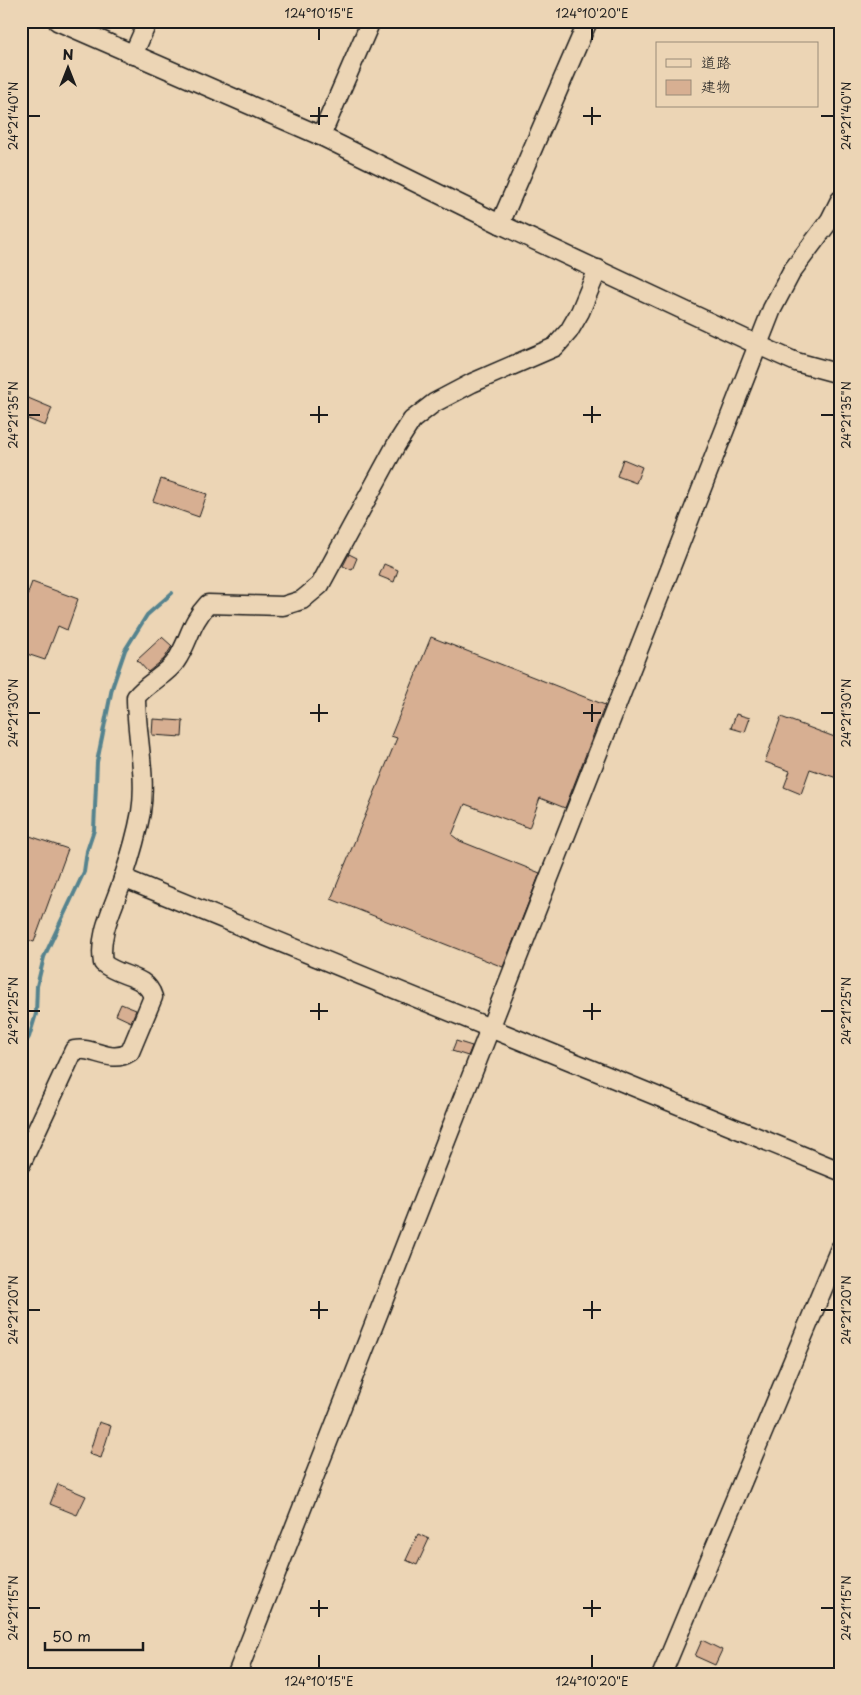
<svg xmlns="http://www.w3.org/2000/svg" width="861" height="1695" font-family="'Playpen Sans','Klee One',sans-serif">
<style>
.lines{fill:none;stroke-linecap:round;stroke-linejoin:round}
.stream{stroke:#55838e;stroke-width:4}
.building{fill:#d7af92;stroke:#1c1c1c}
.minor-casing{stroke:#1c1c1c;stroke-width:21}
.minor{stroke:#ecd5b5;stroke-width:18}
.ticks{fill:none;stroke:#1c1c1c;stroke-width:2}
.neatline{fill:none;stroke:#1c1c1c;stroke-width:2}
.ticks-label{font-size:12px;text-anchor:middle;fill:#1c1c1c}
</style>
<rect width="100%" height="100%" fill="#ecd5b5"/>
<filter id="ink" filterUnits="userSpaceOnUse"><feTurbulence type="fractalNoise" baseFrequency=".02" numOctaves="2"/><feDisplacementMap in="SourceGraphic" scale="10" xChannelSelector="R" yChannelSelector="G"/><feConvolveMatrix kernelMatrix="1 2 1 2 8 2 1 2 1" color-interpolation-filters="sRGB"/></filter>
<g filter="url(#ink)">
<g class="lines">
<path class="stream" d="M21,1050L29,1037L36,1014L37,986L44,957L84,872L87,851L94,830L97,762L112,688L125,650L147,615L172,593"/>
</g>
<g class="building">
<path d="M21,395L52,408L45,426L21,416Z"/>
<path d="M623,459L642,467L636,483L617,476Z"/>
<path d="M161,479L207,494L199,517L153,501Z"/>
<path d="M349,554L357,558L352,570L343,566Z"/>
<path d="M384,564L398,570L394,582L379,576Z"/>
<path d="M32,582L78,599L67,630L58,626L45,660L21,652V612Z"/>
<path d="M162,637L172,646L164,659L148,672L137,660Z"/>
<path d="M431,637L605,705L565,808L540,798L529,828L465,804L452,835L460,841L540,873L503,967L331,899L397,738L391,736Z"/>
<path d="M736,714L750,718L745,732L731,728Z"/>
<path d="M781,717L840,739V779L810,769L801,794L784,787L790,771L765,762Z"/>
<path d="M153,719L183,721L182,737L152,735Z"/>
<path d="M21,833L68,849L34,942L21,938Z"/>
<path d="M121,1004L136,1010L131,1022L116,1015Z"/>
<path d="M456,1041L472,1046L468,1056L452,1051Z"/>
<path d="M99,1422L111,1426L101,1458L89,1454Z"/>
<path d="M58,1484L86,1496L77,1515L50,1504Z"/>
<path d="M418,1534L429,1539L417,1565L406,1560Z"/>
<path d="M702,1640L722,1650L715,1665L695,1656Z"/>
</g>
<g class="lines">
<defs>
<g id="minor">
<path d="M57,21L321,136L500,224L758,345L796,362L840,374"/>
<path d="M133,55L148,21"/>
<path d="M321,136L371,21"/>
<path d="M500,224L588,21"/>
<path d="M123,878L840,1171"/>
<path d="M21,1164L74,1050C94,1046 110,1065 130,1052L153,997C146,974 120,978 103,963C98,933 114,907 123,879C130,858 137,834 141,812C147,775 136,735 136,697C147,683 168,674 176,661C189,642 190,623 208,604L283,606L302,600L320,585L396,445L412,420L434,403L472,383L555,347L569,331L580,312L598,269"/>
<path d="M237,1674L772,309L792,271L830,220L840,200"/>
<path d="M662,1674L840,1248"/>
</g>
</defs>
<use href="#minor" class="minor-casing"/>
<use href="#minor" class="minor"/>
</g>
</g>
<path class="ticks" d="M319,28V40M592,28V40M319,107V125M592,107V125M28,116H40M310,116H328M583,116H601M821,116H834M319,406V423M592,406V423M28,415H40M310,415H328M583,415H601M821,415H834M319,704V722M592,704V722M28,713H40M310,713H328M583,713H601M821,713H834M319,1003V1020M592,1003V1020M28,1011H40M310,1011H328M583,1011H601M821,1011H834M319,1301V1319M592,1301V1319M28,1310H40M310,1310H328M583,1310H601M821,1310H834M319,1600V1617M592,1600V1617M28,1608H40M310,1608H328M583,1608H601M821,1608H834M319,1655V1668M592,1655V1668"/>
<rect width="861" height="1695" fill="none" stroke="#ecd5b5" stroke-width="55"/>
<rect x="656" y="42" width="162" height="65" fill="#ecd5b5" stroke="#998b78"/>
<rect x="666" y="59" width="25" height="8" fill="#ecd5b5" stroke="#998b78"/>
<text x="701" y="68" font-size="15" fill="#1c1c1c">道路</text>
<rect x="666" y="80" width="25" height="15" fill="#d7af92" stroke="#998b78"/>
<text x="701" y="92" font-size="15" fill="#1c1c1c">建物</text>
<g transform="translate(68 68)" stroke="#ecd5b5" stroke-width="4" paint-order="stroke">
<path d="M0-4L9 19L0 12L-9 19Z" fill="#1c1c1c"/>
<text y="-8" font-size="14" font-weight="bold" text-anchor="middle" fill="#1c1c1c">N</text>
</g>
<path d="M45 1642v8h98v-8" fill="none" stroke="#1c1c1c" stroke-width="2.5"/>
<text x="52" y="1642" font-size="15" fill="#1c1c1c" stroke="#ecd5b5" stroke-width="4" paint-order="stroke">50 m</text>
<rect x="28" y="28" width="806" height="1640" class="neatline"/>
<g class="ticks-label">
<text x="319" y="18">124°10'15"E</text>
<text x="592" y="18">124°10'20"E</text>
<text transform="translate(14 116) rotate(-90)" y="4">24°21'40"N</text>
<text transform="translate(847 116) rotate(-90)" y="4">24°21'40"N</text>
<text transform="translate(14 415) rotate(-90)" y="4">24°21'35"N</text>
<text transform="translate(847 415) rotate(-90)" y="4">24°21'35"N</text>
<text transform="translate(14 713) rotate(-90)" y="4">24°21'30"N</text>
<text transform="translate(847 713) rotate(-90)" y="4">24°21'30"N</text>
<text transform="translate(14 1011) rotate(-90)" y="4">24°21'25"N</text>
<text transform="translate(847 1011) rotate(-90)" y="4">24°21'25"N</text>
<text transform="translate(14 1310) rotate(-90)" y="4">24°21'20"N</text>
<text transform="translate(847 1310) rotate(-90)" y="4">24°21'20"N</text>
<text transform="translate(14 1608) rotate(-90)" y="4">24°21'15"N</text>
<text transform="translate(847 1608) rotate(-90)" y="4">24°21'15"N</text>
<text x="319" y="1686">124°10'15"E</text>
<text x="592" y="1686">124°10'20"E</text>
</g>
</svg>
